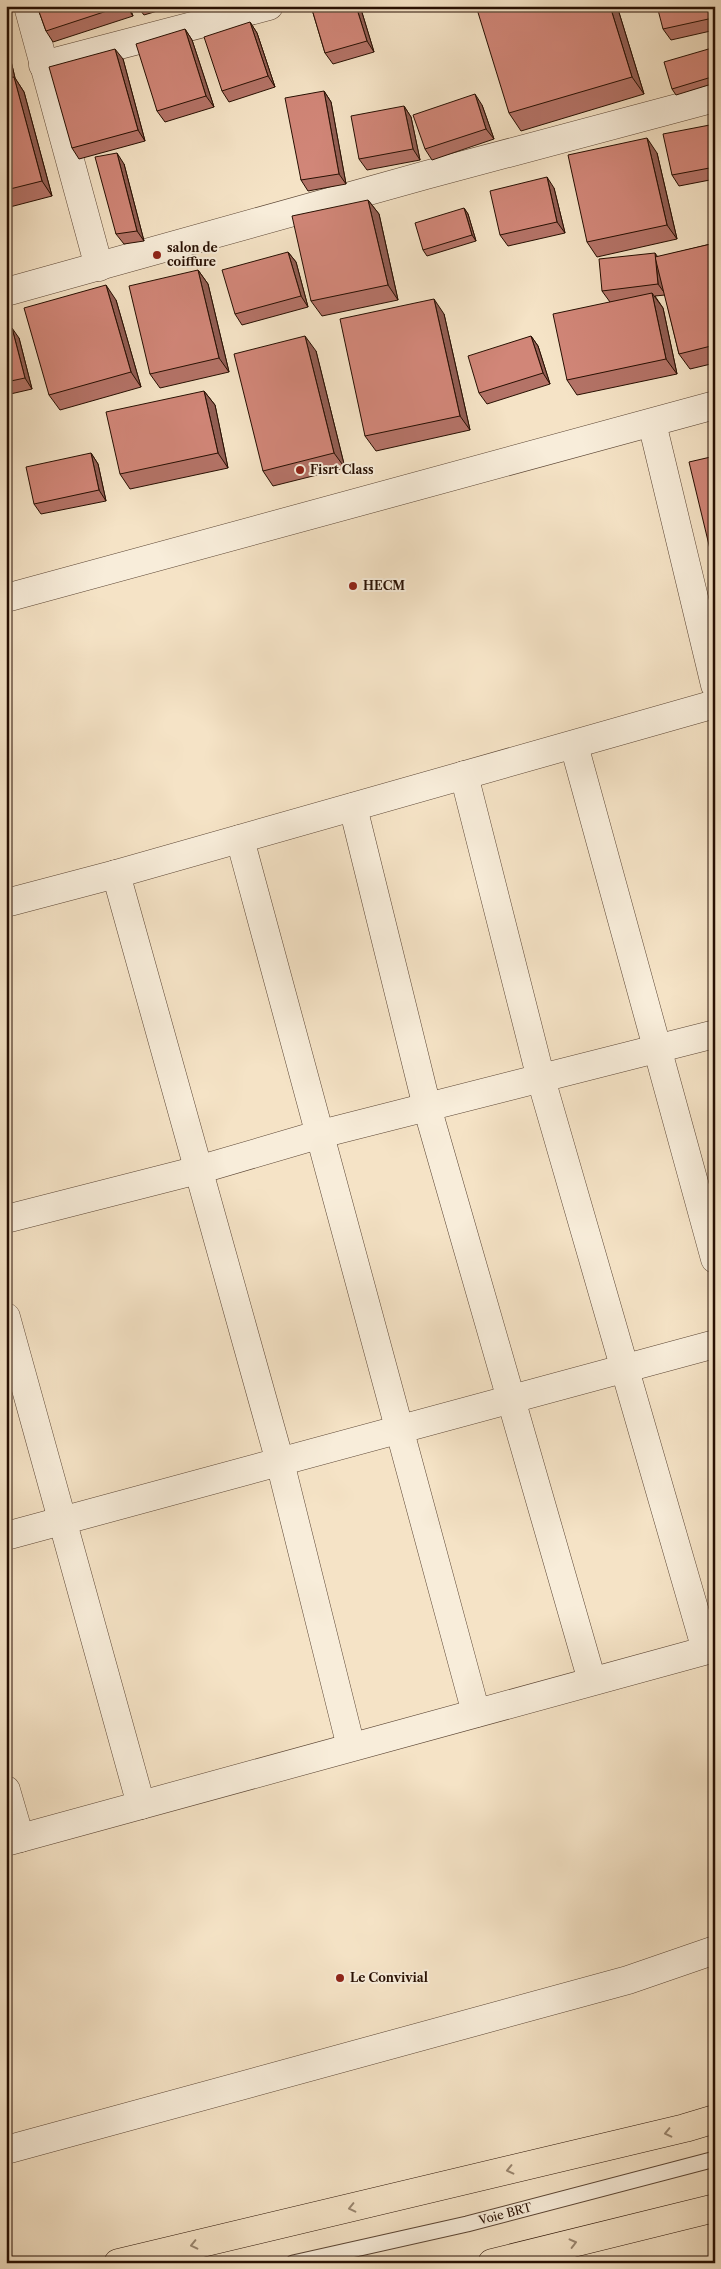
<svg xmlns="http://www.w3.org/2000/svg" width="721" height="2269" font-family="'Libre Caslon Text',serif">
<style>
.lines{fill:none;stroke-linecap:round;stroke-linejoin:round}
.service-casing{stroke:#5a4433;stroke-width:17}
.minor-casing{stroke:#5a4433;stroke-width:29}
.tertiary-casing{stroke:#5a4433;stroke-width:29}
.primary-casing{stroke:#270f02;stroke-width:29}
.service{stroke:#f8edda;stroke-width:15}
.minor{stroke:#f8edda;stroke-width:28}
.tertiary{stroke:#f8edda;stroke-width:28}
.primary{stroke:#f5e3c6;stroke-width:28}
.wall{fill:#b47367;stroke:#270f02}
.shaded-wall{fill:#925e54;stroke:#270f02}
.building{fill:#d18678;stroke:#270f02}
.oneway{stroke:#98846e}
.poi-dot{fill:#8f2418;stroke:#f8edda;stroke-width:2}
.labels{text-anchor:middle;stroke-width:4;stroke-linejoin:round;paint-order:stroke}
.poi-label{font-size:12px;font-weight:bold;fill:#270f02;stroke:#f8edda;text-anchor:start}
.street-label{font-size:12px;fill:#270f02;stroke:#f8edda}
</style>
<rect width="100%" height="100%" fill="#f5e3c6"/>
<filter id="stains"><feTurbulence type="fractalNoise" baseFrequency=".004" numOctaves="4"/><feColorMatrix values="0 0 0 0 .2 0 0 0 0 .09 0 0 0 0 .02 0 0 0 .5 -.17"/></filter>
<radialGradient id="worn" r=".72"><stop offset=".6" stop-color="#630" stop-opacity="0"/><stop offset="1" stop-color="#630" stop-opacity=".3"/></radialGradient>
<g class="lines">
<defs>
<g id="service">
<path id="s1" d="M293,2263L467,2224L715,2159"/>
</g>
<g id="minor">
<path d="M28,6L99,267"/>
<path d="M43,65L269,6"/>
<path d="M6,292L426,175L715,98"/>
<path d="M574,745L715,1259"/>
<path d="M464,775L541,1079L706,1650"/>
<path d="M353,807L427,1107L592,1681"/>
<path d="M240,839L476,1713"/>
<path d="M116,874L280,1462L351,1747"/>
<path d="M6,903L116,874L715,704"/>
<path d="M6,1219L198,1170L321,1134L715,1034"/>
<path d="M6,1317L141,1805"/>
<path d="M6,1536L715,1344"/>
<path d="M6,1790L20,1838"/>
<path d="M6,1842L715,1648"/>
<path d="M6,2150L628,1980L715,1950"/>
</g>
<g id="tertiary">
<path d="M652,423L715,685"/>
<path d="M6,598L715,405"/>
</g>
<g id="primary">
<path d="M118,2263L685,2128L715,2119"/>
<path d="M492,2263L715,2208"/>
</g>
</defs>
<use href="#service" class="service-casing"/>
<use href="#minor" class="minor-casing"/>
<use href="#tertiary" class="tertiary-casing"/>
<use href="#primary" class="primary-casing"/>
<use href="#service" class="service"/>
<use href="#minor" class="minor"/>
<use href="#tertiary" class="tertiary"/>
<use href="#primary" class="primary"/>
</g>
<g class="wall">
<path d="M37,6H129L133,16L53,42L46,31Z"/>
<path d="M137,6H174L144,15Z"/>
<path d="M311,6H360L374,52L333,64L325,53Z"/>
<path d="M617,6L644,94L521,131L509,113Z"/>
<path d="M715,6V30L671,40L663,29Z"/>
<path d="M250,22L257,33L275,87L229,102L222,91Z"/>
<path d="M185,29L192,40L214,107L165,122L157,111Z"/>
<path d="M6,40L15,78L24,92L52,196L6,208Z"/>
<path d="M712,48L715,51V83L676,95L672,89Z"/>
<path d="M123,59L145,141L79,159L72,148Z"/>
<path d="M324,91L331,102L346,184L308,191L301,180Z"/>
<path d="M482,105L494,139L432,160L425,149Z"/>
<path d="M404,106L411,117L420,160L367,170L359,159Z"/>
<path d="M715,124V179L679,186L672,175Z"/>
<path d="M657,153L677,239L597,257L587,242Z"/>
<path d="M124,164L144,241L124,244L116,234Z"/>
<path d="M554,188L565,233L508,246L500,235Z"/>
<path d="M368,200L379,214L398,300L322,316L311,301Z"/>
<path d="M464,208L468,214L476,241L427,256L423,250Z"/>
<path d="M715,243V363L690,369L679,354L665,295L655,296L663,308L677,374L577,395L567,380L610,302L602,291L658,257Z"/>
<path d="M288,252L296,262L308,307L242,325L235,314Z"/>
<path d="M198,270L208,284L229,372L160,388L150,374Z"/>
<path d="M116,300L141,387L60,410L49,395Z"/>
<path d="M444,314L470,430L376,451L365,436Z"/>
<path d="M6,329L19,338L32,389L6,395Z"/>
<path d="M531,336L538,346L550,384L487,404L479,393Z"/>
<path d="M316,351L345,468L273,486L263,471Z"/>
<path d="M204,391L215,405L228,468L130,489L120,474Z"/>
<path d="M91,453L98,464L106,501L41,514L34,504Z"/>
</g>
<g class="shaded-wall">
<path d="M126,6H129L133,16Z"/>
<path d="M356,6H360L374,52L367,41Z"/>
<path d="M610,6H617L644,94L632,77Z"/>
<path d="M711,6H715V19L713,18Z"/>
<path d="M250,22L257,33L275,87L268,76Z"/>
<path d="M185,29L192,40L214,107L206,96Z"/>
<path d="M6,40L15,78L24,92L52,196L42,181L15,81L6,68Z"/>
<path d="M115,49L123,59L145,141L138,130Z"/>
<path d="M324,91L331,102L346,184L339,174Z"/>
<path d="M475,94L482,105L494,139L486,129Z"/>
<path d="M404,106L411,117L420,160L413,149Z"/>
<path d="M647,138L657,153L677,239L667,225Z"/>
<path d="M117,153L124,164L144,241L137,231Z"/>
<path d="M547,177L554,188L565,233L557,222Z"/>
<path d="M368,200L379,214L398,300L388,285Z"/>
<path d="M464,208L468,214L476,241L472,235Z"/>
<path d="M288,252L296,262L308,307L301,296Z"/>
<path d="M655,253L662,263L666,295L658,284Z"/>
<path d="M198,270L208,284L229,372L219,358Z"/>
<path d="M106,285L116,300L141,387L131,372Z"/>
<path d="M652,293L663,308L677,374L666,359Z"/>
<path d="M434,299L444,314L470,430L460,416Z"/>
<path d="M12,328L19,338L32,389L25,378Z"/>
<path d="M305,336L316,351L345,468L334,453Z"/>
<path d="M531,336L538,346L550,384L543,373Z"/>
<path d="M204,391L215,405L228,468L218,453Z"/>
<path d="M91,453L98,464L106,501L99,490Z"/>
</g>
<g class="building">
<path d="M37,6H122L46,31Z"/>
<path d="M311,6H356L367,41L325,53Z"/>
<path d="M476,6H610L632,77L509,113Z"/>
<path d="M657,6H711L713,18L663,29Z"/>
<path d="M250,22L268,76L222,91L204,37Z"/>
<path d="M185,29L206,96L157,111L136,44Z"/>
<path d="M712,48L715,55V76L672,89L664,62Z"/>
<path d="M115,49L138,130L72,148L49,67Z"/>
<path d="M14,77L42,181L6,190V79Z"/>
<path d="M324,91L339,174L301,180L285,98Z"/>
<path d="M475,94L486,129L425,149L413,115Z"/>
<path d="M404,106L413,149L359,159L351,116Z"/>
<path d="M715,124V167L672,175L663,134Z"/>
<path d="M647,138L667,225L587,242L568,155Z"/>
<path d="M117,153L137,231L116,234L95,157Z"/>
<path d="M547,177L557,222L500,235L490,191Z"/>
<path d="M368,200L388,285L311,301L292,216Z"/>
<path d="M464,208L472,235L423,250L415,223Z"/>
<path d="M715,243V345L679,354L655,257Z"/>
<path d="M288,252L301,296L235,314L222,270Z"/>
<path d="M655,253L658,284L602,291L599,259Z"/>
<path d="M198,270L219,358L150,374L129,286Z"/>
<path d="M106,285L131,372L49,395L24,308Z"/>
<path d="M652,293L666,359L567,380L553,314Z"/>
<path d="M434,299L460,416L365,436L340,319Z"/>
<path d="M12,328L25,378L6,382V329Z"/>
<path d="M305,336L334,453L263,471L234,354Z"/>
<path d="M531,336L543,373L479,393L468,356Z"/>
<path d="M204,391L218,453L120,474L106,412Z"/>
<path d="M91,453L99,490L34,504L26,467Z"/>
<path d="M715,456V570L689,462Z"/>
</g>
<defs><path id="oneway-chevron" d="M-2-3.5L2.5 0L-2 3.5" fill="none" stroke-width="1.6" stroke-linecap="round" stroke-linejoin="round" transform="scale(1.25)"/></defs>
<g class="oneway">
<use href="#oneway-chevron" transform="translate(668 2133) rotate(167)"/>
<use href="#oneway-chevron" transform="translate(510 2170) rotate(167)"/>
<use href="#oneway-chevron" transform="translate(352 2208) rotate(167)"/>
<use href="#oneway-chevron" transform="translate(573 2243) rotate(-14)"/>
<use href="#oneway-chevron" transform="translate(194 2245) rotate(167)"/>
</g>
<g class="poi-dot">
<circle cx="157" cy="255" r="5"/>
<circle cx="300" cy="470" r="5"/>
<circle cx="353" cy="586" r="5"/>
<circle cx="340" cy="1978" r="5"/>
</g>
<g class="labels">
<g class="poi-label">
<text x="167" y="252">salon de<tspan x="167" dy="14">coiffure</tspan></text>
<text x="310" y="474">Fisrt Class</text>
<text x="363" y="590">HECM</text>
<text x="350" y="1982">Le Convivial</text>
</g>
<g class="street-label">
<text dy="4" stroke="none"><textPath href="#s1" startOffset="218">Voie BRT</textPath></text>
</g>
</g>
<rect width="721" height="2269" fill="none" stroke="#f5e3c6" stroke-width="25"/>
<rect x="8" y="8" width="706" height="2254" fill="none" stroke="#270f02" stroke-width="2.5"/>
<rect x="12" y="12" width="696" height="2244" fill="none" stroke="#270f02"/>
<rect width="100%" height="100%" filter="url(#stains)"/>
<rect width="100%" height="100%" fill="url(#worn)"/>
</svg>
